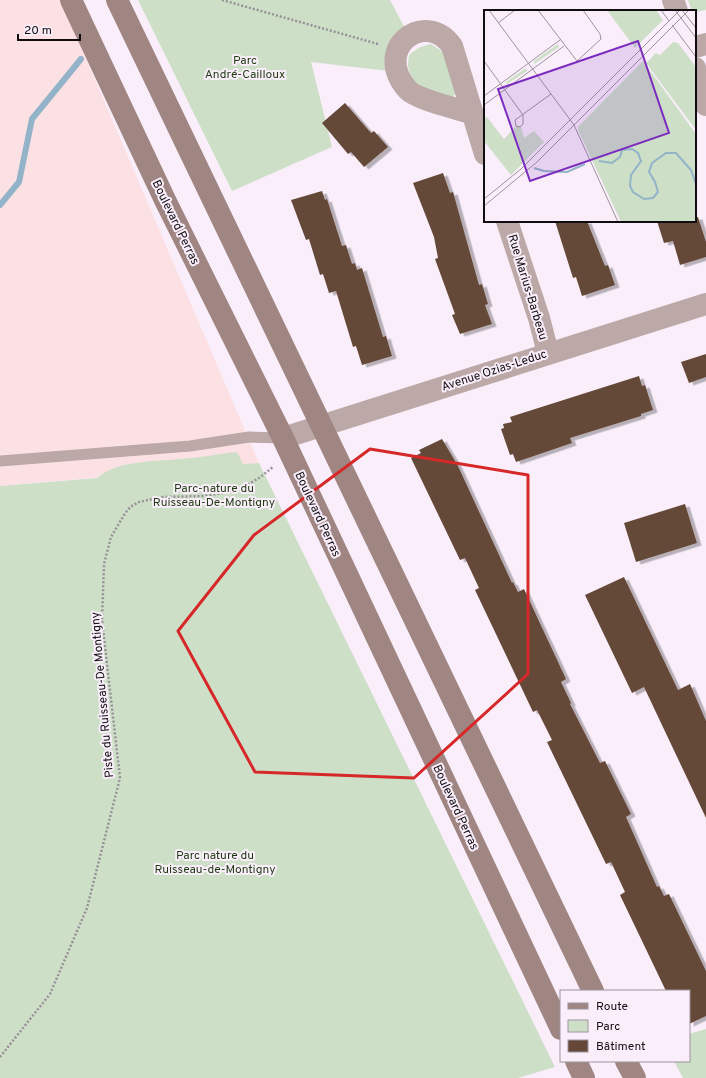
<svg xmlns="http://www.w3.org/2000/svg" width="706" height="1078" font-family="Overpass,sans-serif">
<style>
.medical{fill:#fce1e4}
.green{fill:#cedfc8}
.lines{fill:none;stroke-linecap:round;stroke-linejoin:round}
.stream{stroke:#92b3c8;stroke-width:6}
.building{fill:#654837;filter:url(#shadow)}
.path{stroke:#989099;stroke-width:2.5;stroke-dasharray:2 2;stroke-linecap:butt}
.service{stroke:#bca9a7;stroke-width:11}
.minor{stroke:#bca9a7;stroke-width:22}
.secondary{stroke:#a08683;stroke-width:22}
.marked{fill:none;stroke:#d62828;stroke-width:3;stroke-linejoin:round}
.labels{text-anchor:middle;stroke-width:4;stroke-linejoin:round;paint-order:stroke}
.park-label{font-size:12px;fill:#1e3b10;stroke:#f9eefa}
.street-label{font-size:12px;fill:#100d11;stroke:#f9eefa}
.inset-river{fill:none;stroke:#92b3c8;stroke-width:2}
.inset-road{fill:none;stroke:#9c949d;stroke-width:1}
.view{fill:#7b2cbf;fill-opacity:0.15;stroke:#7b2cbf;stroke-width:2}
.inset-edge{fill:none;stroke:#100d11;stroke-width:2}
</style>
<defs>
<filter id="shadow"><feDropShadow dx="4.5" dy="2.5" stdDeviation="0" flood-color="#0004"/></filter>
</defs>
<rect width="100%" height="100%" fill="#f9eefa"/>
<path class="medical" d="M0,0H61L259,463L0,486Z"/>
<g class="green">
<path d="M138,0H390L409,36L397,72L311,62L332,147L232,191Z"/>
<path d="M688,0H706V10L695,12L691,9Z"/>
<path d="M431,44L443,52L456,92L452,99C442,95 428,92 419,86C410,80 405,64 410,54L420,47Z"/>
<path d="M237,452L243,464L259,463L555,1067L518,1078H0V486L97,478C118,460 153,462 179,459C198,458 218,454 237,452Z"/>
<path d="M706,1029V1078H683L674,1061H689V1034Z"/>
</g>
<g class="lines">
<path class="stream" d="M0,205L19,182L32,119L81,59"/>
</g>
<g class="building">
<path d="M345,103L371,133L374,131L388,147L364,167L351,152L348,154L322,123Z"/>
<path d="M443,173L450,193L453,192L479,285L482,284L488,304L485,305L492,324L460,334L452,315L455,314L435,259L438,258L434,237L413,183Z"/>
<path d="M322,191L325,200L327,199L342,246L346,245L352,264L355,263L357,270L362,268L383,337L386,336L392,356L362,365L356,346L353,347L336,291L329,293L323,274L320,275L309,239L306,240L291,200Z"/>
<path d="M695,217H698L706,242V257L680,265L673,241L664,243L657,221H695Z"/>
<path d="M555,221H587L605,266L608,265L615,285L582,296L576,277L573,278Z"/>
<path d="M706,354V377L689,383L681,362Z"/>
<path d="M639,376L642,386L645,385L653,410L641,414V416L570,438L572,443L531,457L516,462L513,454L510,455L501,429L504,428L503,424L512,422L510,417Z"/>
<path d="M442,439L458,466L512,583L513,582L518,592L524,589L566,679L561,682L571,703L570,704L600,763L605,761L631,814L626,817L657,887L659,886L664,896L669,894L706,971V1016L689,1024V991H666L620,895L625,892L611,862L606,864L547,742L552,740L537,710L533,712L475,590L479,588L465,558L460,560L411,458L421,453L419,450Z"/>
<path d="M685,504L697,543L636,562L624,523Z"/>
<path d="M624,577L678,690L690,684L706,721V818L644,687L632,693L585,595Z"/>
</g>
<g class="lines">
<g class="path">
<path d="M222,0L378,44"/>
<path d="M0,1057L50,994L87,908L120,778L102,620L104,564L111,537L124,515L130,507L139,502L162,497L204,496L229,492L247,485L259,478L273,467"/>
</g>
<path class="service" d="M0,461L190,446L249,437L283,438"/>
<g class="minor">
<path d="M673,0L677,11"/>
<path d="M695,47L706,44"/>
<path d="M695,68L706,105"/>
<path d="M471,113C458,109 416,99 408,90C371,49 425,8 452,46L485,154"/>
<path d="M507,221L539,318L548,353"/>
<path d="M283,438L706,304"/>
</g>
<g class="secondary">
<path d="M71,0L165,200L283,438L561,1029"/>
<path d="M117,0L593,991"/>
<path d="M576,1061L584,1078"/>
<path d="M626,1061L635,1078"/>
</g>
</g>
<path class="marked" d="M370,449L528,475V674L414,778L255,772L178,631L254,535Z"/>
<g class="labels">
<g class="park-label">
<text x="245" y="64">Parc<tspan x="245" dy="14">André-Cailloux</tspan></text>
<text x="214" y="492">Parc-nature du<tspan x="214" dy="14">Ruisseau-De-Montigny</tspan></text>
<text x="215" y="859">Parc nature du<tspan x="215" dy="14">Ruisseau-de-Montigny</tspan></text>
</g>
<g class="street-label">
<text transform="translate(176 222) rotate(64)" y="4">Boulevard Perras</text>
<text transform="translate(528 287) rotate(73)" y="4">Rue Marius-Barbeau</text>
<text transform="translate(494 370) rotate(-18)" y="4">Avenue Ozias-Leduc</text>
<text transform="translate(318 514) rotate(65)" y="4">Boulevard Perras</text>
<text transform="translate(102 695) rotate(-95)" y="4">Piste du Ruisseau-De Montigny</text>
<text transform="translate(456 807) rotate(65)" y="4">Boulevard Perras</text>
</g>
</g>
<g transform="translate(484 10)">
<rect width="212" height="212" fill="#f9eefa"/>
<path d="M123,0H172L179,10L151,38ZM189,32L194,33L212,57V120L162,53L172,43L176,45ZM74,34L75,37L50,54V51ZM159,51L212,124V212H137L94,120V117ZM42,58L43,61L23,74L22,72ZM3,107L20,129L32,116H37L40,128L50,121L60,132L27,165L0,131V109Z" fill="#cedfc8"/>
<path class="inset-river" d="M115,151L128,153L136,147L138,140L148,139L154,143L157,151L147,165L146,176L149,182L160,189L169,188L174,182L171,172L165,162L168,153L182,143H192L207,160L212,174M50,158L60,161L83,162L101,154"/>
<path class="inset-road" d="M5,0L90,115L134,212M54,0L93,51L117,29L116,24L99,0M177,0L185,11M191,0L212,28M198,0L212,18M14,13L31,0M188,15L212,47M0,51L39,105M0,86L76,30M0,95L80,36M39,105V114L36,117L32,116L31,110L67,84M0,189L37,159L195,1M0,196L53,152L205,0"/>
<path class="view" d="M154,31L185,123L46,171L14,79Z"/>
<rect width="212" height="212" class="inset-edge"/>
</g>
<rect x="560" y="990" width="130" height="72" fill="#f9eefa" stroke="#9c949d"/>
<rect x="568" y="1003" width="20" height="6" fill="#a08683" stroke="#9c949d"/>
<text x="596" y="1010" font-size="12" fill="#100d11">Route</text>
<rect x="568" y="1020" width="20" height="12" fill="#cedfc8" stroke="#9c949d"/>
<text x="596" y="1030" font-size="12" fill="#100d11">Parc</text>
<rect x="568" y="1040" width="20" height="12" fill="#654837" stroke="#9c949d"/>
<text x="596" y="1050" font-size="12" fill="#100d11">Bâtiment</text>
<path d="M18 34v6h62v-6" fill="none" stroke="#100d11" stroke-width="2"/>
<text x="24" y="34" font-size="12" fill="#100d11" stroke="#f9eefa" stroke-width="3" paint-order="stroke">20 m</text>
</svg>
